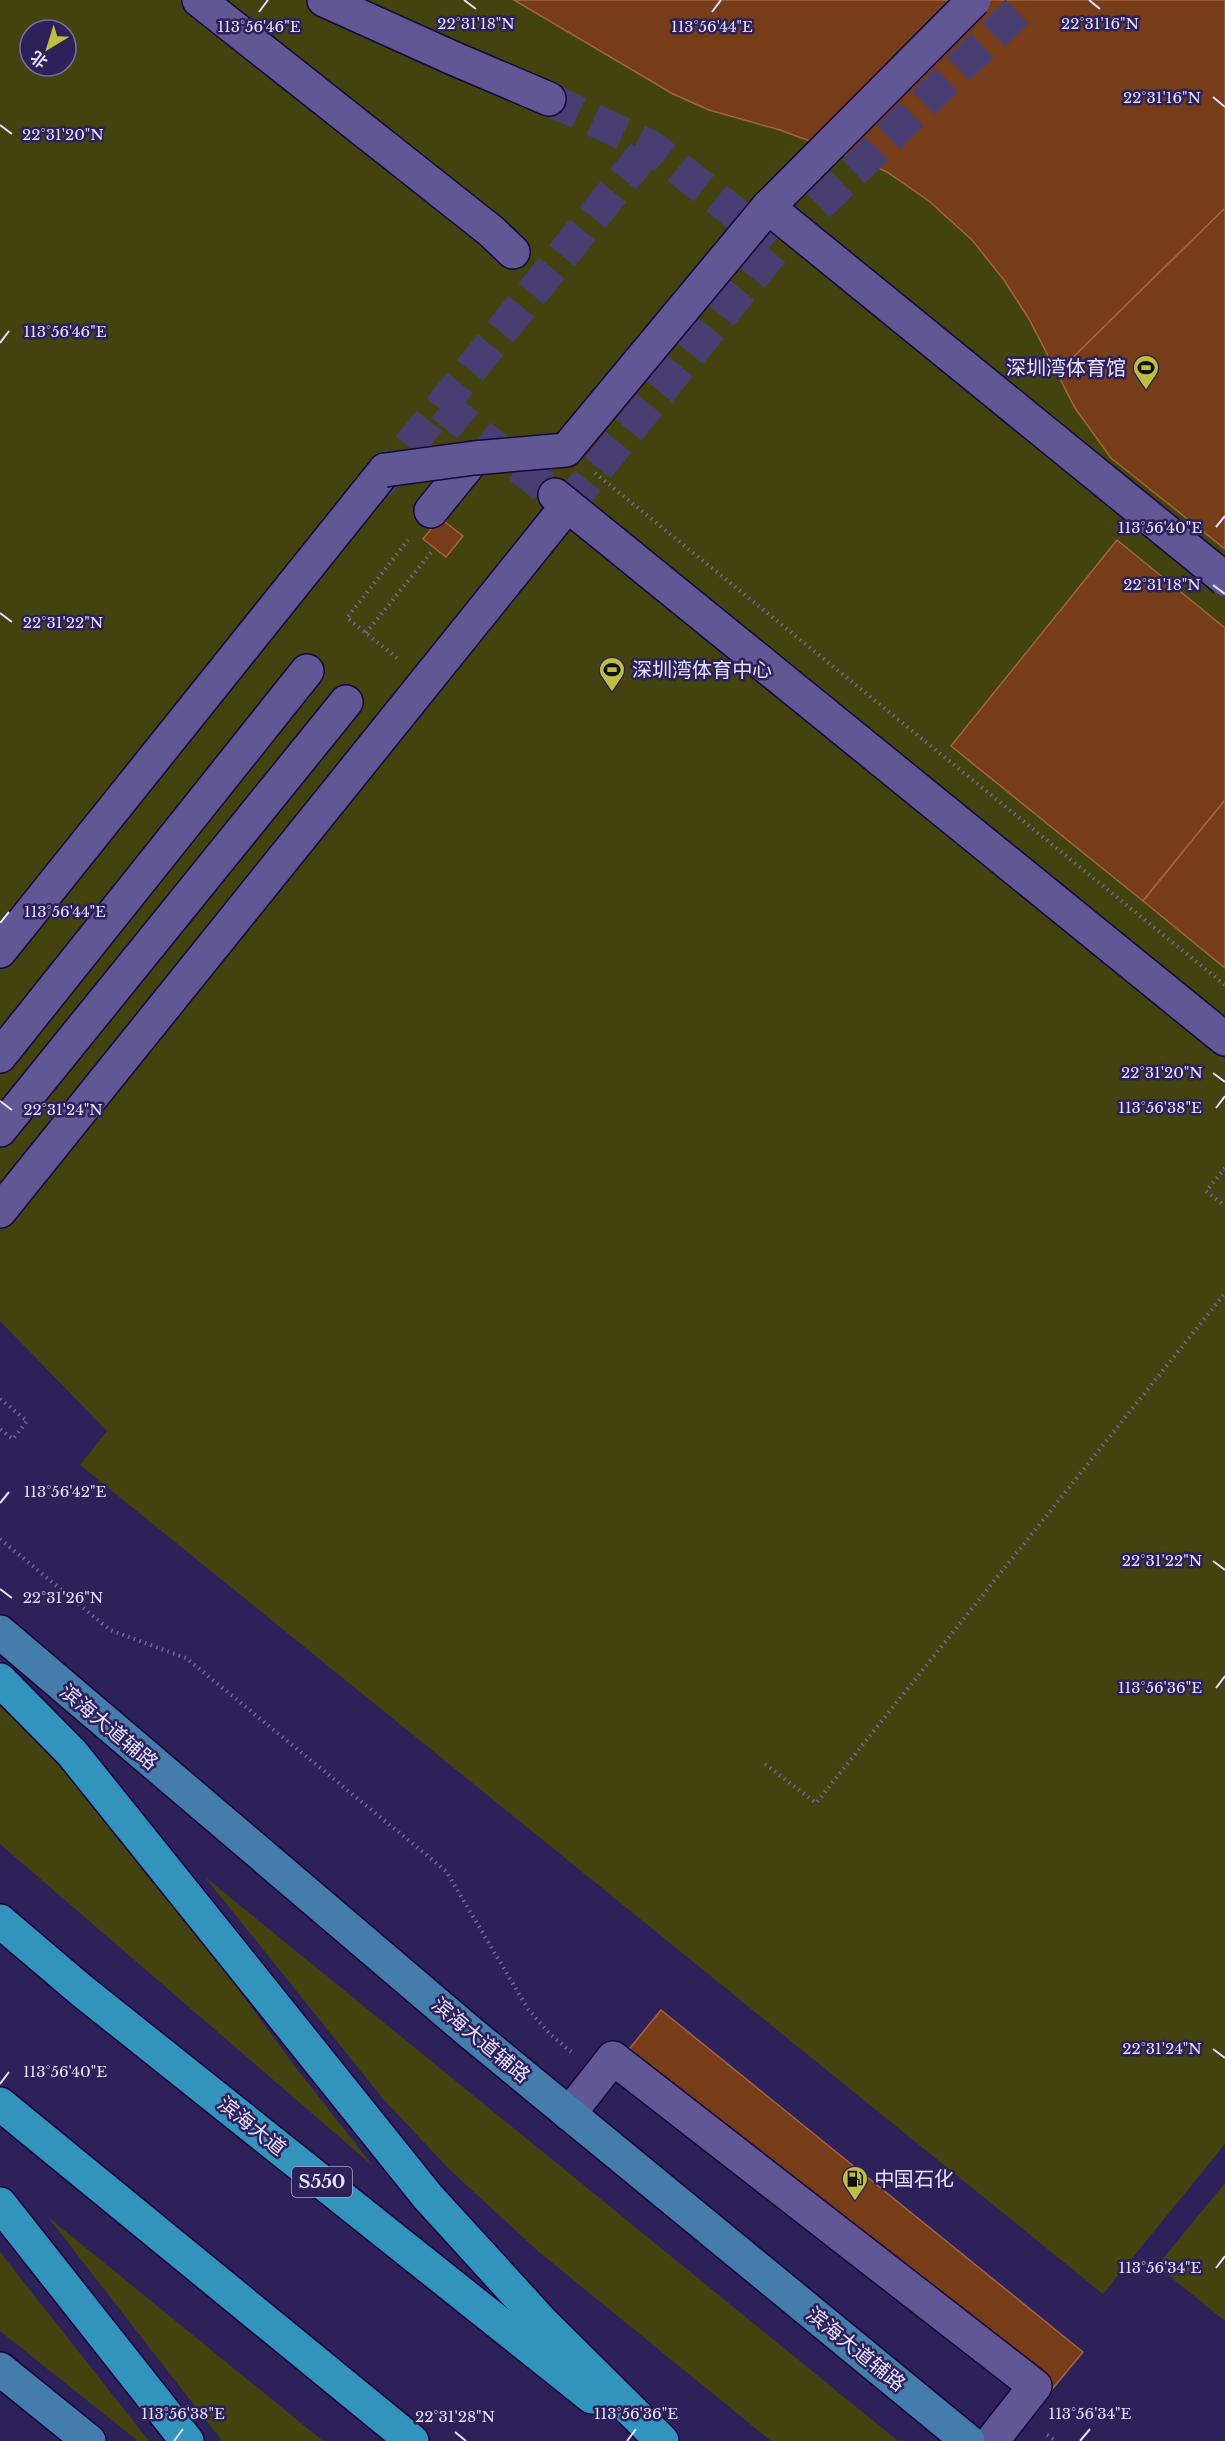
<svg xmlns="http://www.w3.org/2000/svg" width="1225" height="2441" font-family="'Libre Baskerville','Noto Sans SC',serif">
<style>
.green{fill:#434310;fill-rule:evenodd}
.building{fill:#773d19;stroke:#a46440;stroke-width:1.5}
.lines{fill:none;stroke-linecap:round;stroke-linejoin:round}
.minor-tunnel{stroke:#493e72;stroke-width:33;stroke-dasharray:33 16;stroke-linecap:butt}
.minor-casing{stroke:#17053d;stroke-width:36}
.major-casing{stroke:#17053d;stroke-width:36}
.highway-casing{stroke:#17053d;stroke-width:36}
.path{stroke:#716896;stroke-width:4;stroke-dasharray:1.5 4.5;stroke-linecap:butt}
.minor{stroke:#605794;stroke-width:33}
.major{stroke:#447cac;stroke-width:33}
.highway{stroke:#3294bc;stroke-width:33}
.minor-bridge-casing{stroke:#17053d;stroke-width:36;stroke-linecap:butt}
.path-bridge{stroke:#716896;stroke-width:4;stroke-dasharray:1.5 4.5;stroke-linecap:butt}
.minor-bridge{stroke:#605794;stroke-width:33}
.ticks{fill:none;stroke:#e3e1fe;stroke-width:2}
.labels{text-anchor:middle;stroke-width:5;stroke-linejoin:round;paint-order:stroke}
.shield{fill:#2e2159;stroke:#ada7cc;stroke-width:1.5}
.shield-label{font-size:18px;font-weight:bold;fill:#e3e1fe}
.poi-label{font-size:20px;fill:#e3e1fe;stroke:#2e2159;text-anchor:start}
.street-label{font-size:20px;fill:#e3e1fe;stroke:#2e2159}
.ticks-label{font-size:15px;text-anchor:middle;fill:#e3e1fe;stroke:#2e2159;stroke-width:5;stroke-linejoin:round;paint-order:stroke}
</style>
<rect width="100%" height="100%" fill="#2e2159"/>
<g class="green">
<path d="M0,0H1225V2144L1103,2294L80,1465L107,1431L0,1321ZM30,30H66V66H30Z"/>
<path d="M0,1703L81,1786L155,1875L293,2064L373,2166L0,1844Z"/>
<path d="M205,1877L898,2441H771L539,2252L450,2170L384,2100Z"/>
<path d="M1225,2183V2321L1157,2266Z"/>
<path d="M48,2217L323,2441H222Z"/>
<path d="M0,2252L149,2441H138L0,2331Z"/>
</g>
<g class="building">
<path d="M514,0H1225V208L1057,373L1029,319L1004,280L972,240L929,201L887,172L834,150L780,130L709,110L673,94Z"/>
<path d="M1225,208V549L1111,458L1075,408L1057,373Z"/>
<path d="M440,518L463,536L446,557L423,539Z"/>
<path d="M1117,540L1225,628V800L1143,901L951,746Z"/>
<path d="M1225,800V968L1143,901Z"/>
<path d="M661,2010L1083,2352L1049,2393L626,2053Z"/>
</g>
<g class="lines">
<g class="minor-tunnel">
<path d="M549,99L650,146L773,243"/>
<path d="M442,405L555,495"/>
<path d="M378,485L650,146"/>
<path d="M567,506L777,246L1029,0"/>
</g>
<defs>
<g id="minor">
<path d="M199,0L491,231L513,252"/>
<path d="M324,0L455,59L549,99"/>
<path d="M555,495L1225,1039"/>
<path d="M431,511L474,458"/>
<path d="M0,951L385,470"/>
<path d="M0,1056L307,671"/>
<path d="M0,1130L346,702"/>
<path d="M0,1211L567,506"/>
<path d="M569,2114L613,2058L1035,2386L992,2441"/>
</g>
<g id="major">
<path d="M0,1632L471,2033L968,2441"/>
<path d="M0,2369L89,2441"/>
</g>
<g id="highway">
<path d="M0,1680L72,1753L428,2197L543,2323L662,2441"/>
<path d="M0,1921L81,1990L592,2397"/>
<path d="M0,2104L412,2441"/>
<path d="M0,2204L187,2441"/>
</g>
</defs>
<use href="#minor" class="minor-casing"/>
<use href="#major" class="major-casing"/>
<use href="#highway" class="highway-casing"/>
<g class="path">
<path d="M366,633L433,550"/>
<path d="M397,658L347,618L408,540"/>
<path d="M1225,1168L1206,1191L1225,1206"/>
<path d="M0,1399L27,1421L13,1439L0,1429"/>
<path d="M0,1539L110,1630L186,1658L446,1871L528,2009L550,2034L571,2052"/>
<path d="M765,1764L816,1803L1225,1293"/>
<path d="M1047,2435L1056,2441"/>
</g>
<use href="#minor" class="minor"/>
<use href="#major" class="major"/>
<use href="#highway" class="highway"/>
<defs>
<g id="minor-bridge">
<path d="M768,207L1225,579"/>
<path d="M385,470L474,458L566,450L768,207L974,0"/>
</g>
</defs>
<use href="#minor-bridge" class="minor-bridge-casing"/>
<path class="path-bridge" d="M595,473L1225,985"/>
<use href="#minor-bridge" class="minor-bridge"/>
</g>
<path class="ticks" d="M464,0L476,9M1089,0L1100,9M259,12L268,0M712,12L721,0M1213,97L1225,107M0,125L12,134M0,343L9,331M1216,527L1225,516M1213,585L1225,594M0,613L12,622M0,923L9,912M1213,1073L1225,1082M0,1101L12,1110M1216,1108L1225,1096M0,1503L9,1492M1213,1561L1225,1570M0,1589L12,1598M1216,1688L1225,1676M1213,2049L1225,2058M0,2084L9,2072M1216,2268L1225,2256M455,2432L466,2441M174,2441L183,2429M627,2441L636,2429M1080,2441L1090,2429"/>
<defs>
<symbol id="stadium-pin" viewBox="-11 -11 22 30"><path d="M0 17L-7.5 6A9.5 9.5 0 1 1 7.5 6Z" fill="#bebf42" stroke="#2e2159"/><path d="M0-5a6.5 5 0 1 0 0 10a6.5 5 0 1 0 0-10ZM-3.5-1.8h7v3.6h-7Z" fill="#111"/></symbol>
<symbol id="fuel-pin" viewBox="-11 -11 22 30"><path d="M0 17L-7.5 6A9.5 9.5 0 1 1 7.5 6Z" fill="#bebf42" stroke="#2e2159"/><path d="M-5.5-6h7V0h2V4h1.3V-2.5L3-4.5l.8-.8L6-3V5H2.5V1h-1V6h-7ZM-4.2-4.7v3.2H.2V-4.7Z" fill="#111"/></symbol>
</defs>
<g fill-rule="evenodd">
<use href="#stadium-pin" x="1131" y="353" width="30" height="40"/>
<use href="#stadium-pin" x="597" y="655" width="30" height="40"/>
<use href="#fuel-pin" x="840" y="2164" width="30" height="40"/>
</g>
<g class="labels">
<rect class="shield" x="292" y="2167" width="60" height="30" rx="4.5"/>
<g class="shield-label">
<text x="322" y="2188">S550</text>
</g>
<g class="poi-label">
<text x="1126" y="375" text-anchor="end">深圳湾体育馆</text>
<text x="632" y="677">深圳湾体育中心</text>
<text x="874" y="2186">中国石化</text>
</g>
<g class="street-label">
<text transform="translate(109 1727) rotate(40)" y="7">滨海大道辅路</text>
<text transform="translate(481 2040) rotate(40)" y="7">滨海大道辅路</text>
<text transform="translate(252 2126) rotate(39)" y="7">滨海大道</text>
<text transform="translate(856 2349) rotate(39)" y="7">滨海大道辅路</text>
</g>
</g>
<g class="ticks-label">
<text x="476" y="29">22°31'18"N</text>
<text x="1100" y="29">22°31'16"N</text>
<text x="259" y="32">113°56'46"E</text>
<text x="712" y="32">113°56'44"E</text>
<text x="1162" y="103">22°31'16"N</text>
<text x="63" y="140">22°31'20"N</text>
<text x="65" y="337">113°56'46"E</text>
<text x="1160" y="533">113°56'40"E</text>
<text x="1162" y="590">22°31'18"N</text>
<text x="63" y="628">22°31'22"N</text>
<text x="65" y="917">113°56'44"E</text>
<text x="1162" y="1078">22°31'20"N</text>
<text x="1160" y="1113">113°56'38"E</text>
<text x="63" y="1115">22°31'24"N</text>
<text x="65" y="1497">113°56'42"E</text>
<text x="1162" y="1566">22°31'22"N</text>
<text x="63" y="1603">22°31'26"N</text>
<text x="1160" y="1693">113°56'36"E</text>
<text x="1162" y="2054">22°31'24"N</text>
<text x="65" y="2077">113°56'40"E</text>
<text x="1160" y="2273">113°56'34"E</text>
<text x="183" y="2419">113°56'38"E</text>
<text x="636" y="2419">113°56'36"E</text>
<text x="1090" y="2419">113°56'34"E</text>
<text x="455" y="2422">22°31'28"N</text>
</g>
<g transform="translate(48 48) rotate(218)"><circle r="28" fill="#2e2159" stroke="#766e9b" stroke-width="1.5"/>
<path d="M0-4.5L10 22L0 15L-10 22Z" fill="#bebf42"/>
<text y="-9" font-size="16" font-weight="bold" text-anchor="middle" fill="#e3e1fe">北</text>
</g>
</svg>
